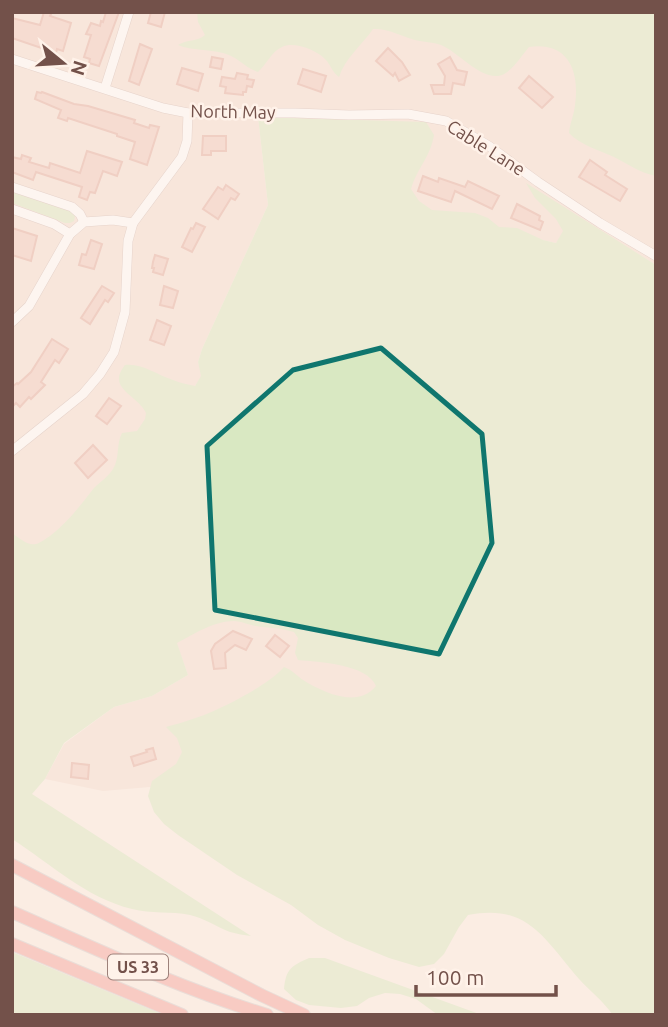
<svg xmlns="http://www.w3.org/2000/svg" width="668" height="1027" font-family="Ubuntu,sans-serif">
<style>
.residential{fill:#f3ded1}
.green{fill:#d9e8c2}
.building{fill:#f0c7bb;stroke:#e2aa9c;stroke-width:2}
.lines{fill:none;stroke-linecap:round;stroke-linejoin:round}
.minor-casing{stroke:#ceb5ad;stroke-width:10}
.highway-casing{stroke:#d5cbc9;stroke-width:14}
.minor{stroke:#fff;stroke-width:9}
.highway{stroke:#f4a29b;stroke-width:12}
.marked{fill:none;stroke:#0f766e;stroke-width:5;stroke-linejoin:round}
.labels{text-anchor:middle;stroke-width:5;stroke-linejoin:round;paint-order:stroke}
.shield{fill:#fff2e9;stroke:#9d817a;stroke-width:2}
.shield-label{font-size:16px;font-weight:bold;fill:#73514a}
.street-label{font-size:18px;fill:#73514a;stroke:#fff2e9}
</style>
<rect width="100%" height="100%" fill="#fbede3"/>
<g class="residential">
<path d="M12,12H208L283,39L372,22L535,38L566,48L656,166V265L576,216L556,243L423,214L258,117L268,205L202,349L198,362L202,376L195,386L144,438L38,557L12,538Z"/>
<path d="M214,616L274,618L368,668L381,684L375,696L192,745L162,786L103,791L45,779L64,744L114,707L152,696L188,675L175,639Z"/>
</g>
<g class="green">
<path d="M197,12H656V176C640,173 628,164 614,157C599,150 580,145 569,133C570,123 574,115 575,105C580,71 568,41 529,47C521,56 511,74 498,76C479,78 458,52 441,45C433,42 424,42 415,40C401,36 388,28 373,29C362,45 345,58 339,77C332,72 331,65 325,59C316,50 294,41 282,47C272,51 266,65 258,72C245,68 237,56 223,53C208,49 193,51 178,45C187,39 197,42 205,35L198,22Z"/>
<path d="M258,117L426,122L434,135C430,158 417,168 411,189L419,201L432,210L475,213L488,218L499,227L517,228L543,240L556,243L563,231L556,219L535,198L526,183L656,265V732L654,744L656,749V1015H613C603,1001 590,991 579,979C544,939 528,903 468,915L459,927L444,954L434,964L419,967L389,958L345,940L318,925L291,905L237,875L178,835L164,824L154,812L148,796L152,781L176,764L182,752L177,738L166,727C200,718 219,710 249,693C262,685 274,678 284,667C292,670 296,675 303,680C322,692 358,709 376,686C367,664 319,662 298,660L295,653L298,638L294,632C281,628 269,628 256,626C249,625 241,621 234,621C214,621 194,634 177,643L188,675L152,696L114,707L64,743L45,779L32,794L251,936C244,935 237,934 230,932C217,927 204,918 190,915C171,911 151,914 132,909C86,898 51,864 12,839V533C19,538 28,546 36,544C41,543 46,538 50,536C68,522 80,506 94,488C100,482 109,476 113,469C120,458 116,444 122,433L137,431L145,419L146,413C137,394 106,389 125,365C142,363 157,375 173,380C180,383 187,384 195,386L201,376L198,362L202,349L268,205Z"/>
<path d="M12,190L73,211L75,216L74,221L70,223H65L12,203Z"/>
<path d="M12,952L164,1015H12Z"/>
<path d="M309,958H325L482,1015H438L416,999L400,994L385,993L369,998L357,1006L341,1008L309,1005L296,1000L284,989C286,969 291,966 309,958Z"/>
</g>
<g class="building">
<path d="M44,12H52L50,16L71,23L63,51L57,49L56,53L12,38V18L40,25Z"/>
<path d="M106,12H119L99,66L89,63L90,59L84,57L91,35L86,34L91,23L100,26L101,21L103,22Z"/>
<path d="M151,12H165L161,27L148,23Z"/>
<path d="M140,44L152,49L139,85L129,81Z"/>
<path d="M388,48L402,62L410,75L399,81L395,73L393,76L376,61Z"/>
<path d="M212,57L223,59L221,69L210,67Z"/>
<path d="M450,57L457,70L467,72L464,85L453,83L451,94H434L431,85H444L445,76L438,64Z"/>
<path d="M182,68L203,74L198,91L177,84Z"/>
<path d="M303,69L326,76L321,92L298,84Z"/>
<path d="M237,73L248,75L247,79L254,80L252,87L247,86L246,92H243V95L225,93L226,87L220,86L222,77L235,79Z"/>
<path d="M529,76L553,97L542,108L519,88Z"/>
<path d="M37,92L41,93L42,92L74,104L88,106L135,120L134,123L149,128L150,125L159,127L147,165L130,159L135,142L117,136V134L68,118L67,121L58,118L61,110L35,99Z"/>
<path d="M203,136H226V151H211V155H202Z"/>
<path d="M87,151L122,162L117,176L103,171L95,193L90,192L87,200L79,197L82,187L36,172L33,180L12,172V157L21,159L22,155L31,158L29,162L49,168L50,163L80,173Z"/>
<path d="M590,160L607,172L605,175L627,189L620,201L579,177Z"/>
<path d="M423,176L438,182L439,178L465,187L468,181L499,196L492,209L455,191L451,202L418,191Z"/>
<path d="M226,185L239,194L235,200L231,198L218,219L203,209L218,187L223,190Z"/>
<path d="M517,204L540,216L539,220L543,222L540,230L511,218Z"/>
<path d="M196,223L205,227L192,252L182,247L191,228L193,229Z"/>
<path d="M12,228L37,236L31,261L12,255Z"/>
<path d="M91,240L102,244L94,269L79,265L82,254L86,255Z"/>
<path d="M155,255L168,259L163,275L153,272L154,268H152L153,262Z"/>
<path d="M102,286L114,293L108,302L105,300L90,324L81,318Z"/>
<path d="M164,286L178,291L173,308L160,305Z"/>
<path d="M157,320L171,326L164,345L150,340Z"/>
<path d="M52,339L68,349L59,363L55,360L41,382L45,385L31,399L29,397L20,407L16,403L12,407V387L17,383L18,384L31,372Z"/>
<path d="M109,398L121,406L107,424L96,416Z"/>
<path d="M93,445L107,460L88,478L75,463Z"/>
<path d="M233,631L252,639L246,650L235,645L225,653L226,668L214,669L211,651L215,644Z"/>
<path d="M275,635L289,646L280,657L266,646Z"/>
<path d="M153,748L156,759L134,766L131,757L147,752L146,750Z"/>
<path d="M72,763L89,765L88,779L71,777Z"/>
</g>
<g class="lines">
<defs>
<g id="minor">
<path d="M12,59L163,108L188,113H295L349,115L408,114L446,121L489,146L538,182L600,223L656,256"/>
<path d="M105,88L129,12"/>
<path d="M12,187L72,207L80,214L84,222"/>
<path d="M12,209L54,224L70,234"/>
<path d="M12,322L29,306L70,234L84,222L113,220L133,223"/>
<path d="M12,451L83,394L100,374L114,352L125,312L128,241L133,223L182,157L187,141L188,113"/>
</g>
<g id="highway">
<path d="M12,865L261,995L304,1015"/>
<path d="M12,912C96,949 179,988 267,1015"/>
<path d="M12,944L182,1015"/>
</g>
</defs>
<use href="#minor" class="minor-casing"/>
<use href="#highway" class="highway-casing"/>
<use href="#minor" class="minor"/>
<use href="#highway" class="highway"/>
</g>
<path d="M0 0H668V1027H0ZM381,348L482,434L492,543L439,654L215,610L207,446L293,370Z" fill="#fbede3" fill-opacity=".55" fill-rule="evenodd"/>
<path class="marked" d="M381,348L482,434L492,543L439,654L215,610L207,446L293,370Z"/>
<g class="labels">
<rect class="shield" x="108" y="954.5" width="60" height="25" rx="5"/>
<g class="shield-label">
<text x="138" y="973">US 33</text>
</g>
<g class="street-label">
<text transform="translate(233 112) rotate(1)" y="6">North May</text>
<text transform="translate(486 148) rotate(32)" y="6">Cable Lane</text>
</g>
</g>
<rect width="668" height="1027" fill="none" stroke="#73514a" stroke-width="28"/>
<g transform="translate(63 63) rotate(108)" stroke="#fff2e9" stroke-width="5" paint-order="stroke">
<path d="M0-5L12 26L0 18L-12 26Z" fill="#73514a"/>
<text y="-10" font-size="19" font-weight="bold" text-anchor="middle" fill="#73514a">N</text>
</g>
<path d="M416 985v10h140v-10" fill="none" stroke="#73514a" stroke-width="3.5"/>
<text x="426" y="985" font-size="21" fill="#73514a" stroke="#fff2e9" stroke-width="5" paint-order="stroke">100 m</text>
</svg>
